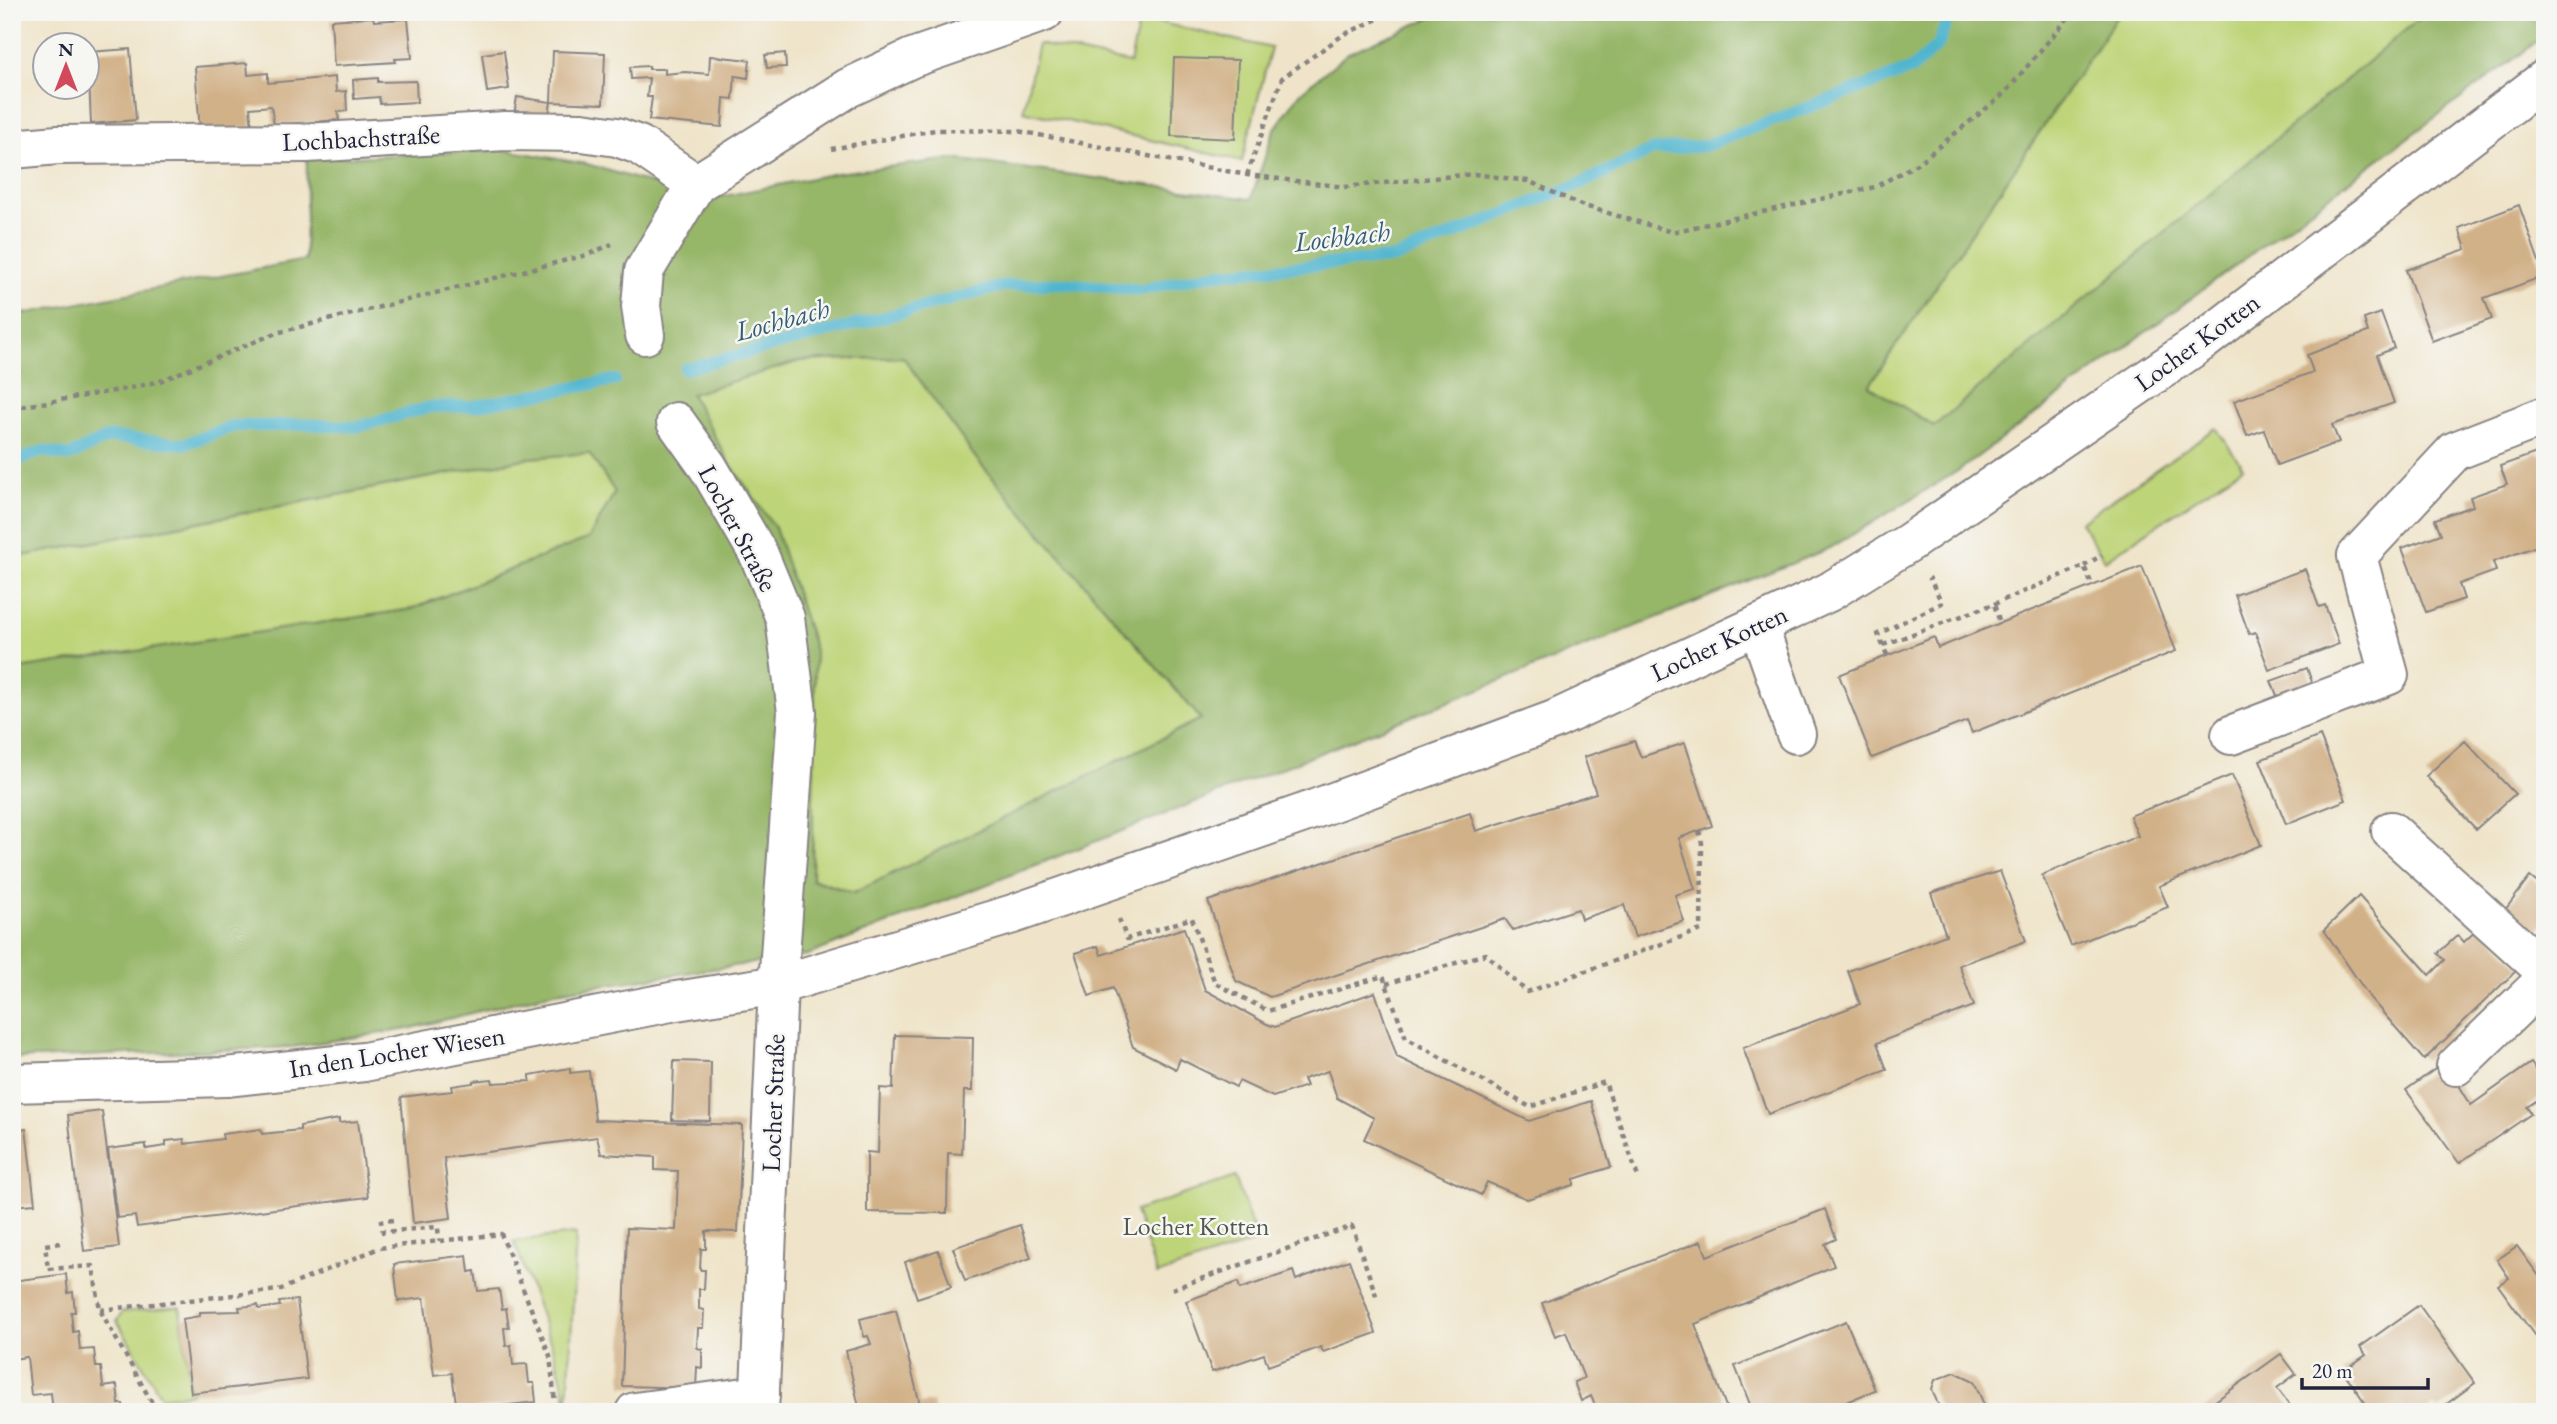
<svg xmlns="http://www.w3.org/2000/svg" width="2557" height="1424" font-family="'EB Garamond',serif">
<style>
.green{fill:#bed478;stroke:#707b5a;stroke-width:2}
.forest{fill:#96b668;stroke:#5c6c52;stroke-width:2;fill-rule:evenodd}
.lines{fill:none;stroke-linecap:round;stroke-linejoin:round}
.stream{stroke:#50b5cf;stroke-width:12}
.building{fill:#d1b188}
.minor-casing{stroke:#888382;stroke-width:42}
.path{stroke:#888382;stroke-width:4.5;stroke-dasharray:5 5;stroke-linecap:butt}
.minor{stroke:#fff;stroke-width:38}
.labels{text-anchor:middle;stroke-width:5;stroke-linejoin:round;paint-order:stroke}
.street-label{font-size:26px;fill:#22223b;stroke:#f6f6f2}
.park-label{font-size:26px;fill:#51574d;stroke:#f6f6f2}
.water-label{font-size:28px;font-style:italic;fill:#345d76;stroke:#f6f6f2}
</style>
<rect width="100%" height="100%" fill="#f6f6f2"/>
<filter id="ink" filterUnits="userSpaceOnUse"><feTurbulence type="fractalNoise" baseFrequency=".0143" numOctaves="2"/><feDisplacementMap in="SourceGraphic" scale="14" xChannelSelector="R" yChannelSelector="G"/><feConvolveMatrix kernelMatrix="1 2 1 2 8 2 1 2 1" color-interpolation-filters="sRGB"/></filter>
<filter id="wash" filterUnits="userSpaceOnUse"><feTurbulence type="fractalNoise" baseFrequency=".00686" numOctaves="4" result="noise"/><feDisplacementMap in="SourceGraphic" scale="28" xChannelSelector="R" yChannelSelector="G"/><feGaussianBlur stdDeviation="1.57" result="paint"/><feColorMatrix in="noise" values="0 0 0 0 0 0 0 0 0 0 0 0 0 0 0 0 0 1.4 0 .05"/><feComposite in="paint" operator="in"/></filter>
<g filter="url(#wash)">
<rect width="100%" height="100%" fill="#efe4c9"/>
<g class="green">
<path d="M2120,12H2427L1935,426L1869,386Z"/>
<path d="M1140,18L1271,48L1242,161L1023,111L1038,44L1130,63Z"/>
<path d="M903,357L978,461L1201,719L854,893L812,879L815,651L775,528L730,464L690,394L800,361Z"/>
<path d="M2216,428L2243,467L2105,560L2080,522Z"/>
<path d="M589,453L615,492L589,538L412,609L12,670V558L529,458Z"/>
<path d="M1235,1177L1257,1241L1157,1275L1135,1211Z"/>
<path d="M576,1234L568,1403L555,1355L514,1241Z"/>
<path d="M180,1307L191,1393L162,1398L117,1321L122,1312Z"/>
</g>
<path class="forest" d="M1444,12H2120L1869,386L1934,426L2427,12H2545V36L1961,469L1830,548L1393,724L808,955L555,992L408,1029L292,1047L12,1059V670L412,609L589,538L615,492L589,453L529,458L12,558V316L305,260L307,159L506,150L587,164L705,200L836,173L954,159L1251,199L1274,130L1301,92L1348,53ZM903,357L978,461L1201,719L854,893L812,880L815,651L775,528L730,464L691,394L800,361Z"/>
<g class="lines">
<g class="stream">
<path d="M685,369L1003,286L1062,283L1141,290L1213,274L1394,258L1584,182L1653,150L1704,146L1912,69L1938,45L1951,12"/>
<path d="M12,462L43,451L69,456L109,437L184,444L234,426H275L303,424L357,427L431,407L473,406L615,380"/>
</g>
</g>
<g id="blocks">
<g class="building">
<path d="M373,17L374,21L408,19L412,58L395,59L396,62L334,66L331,20Z"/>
<path d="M130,49L136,120L91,124L88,52Z"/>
<path d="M504,51L509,89L487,92L482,54Z"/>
<path d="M553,51L605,53L603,104L551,102Z"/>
<path d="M785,53L786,67L767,68L765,55Z"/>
<path d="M710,56L750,60L748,78L735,76L733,99L724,98L722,127L649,120L652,97H647L649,78L631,79L630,67L649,66V69H665V74L685,72L709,74Z"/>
<path d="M1174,58L1238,60L1235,139L1171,136Z"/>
<path d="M247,63L248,75L268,73V83L335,77L336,92L346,91L347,111L338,112L339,120L274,125L271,106L250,108L252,127L200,131L195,67Z"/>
<path d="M378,78V82L416,81L417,102L380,104L379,97L354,99L353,80Z"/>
<path d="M517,97L551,102L548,120L514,115Z"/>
<path d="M2519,205L2544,276L2484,298L2492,319L2432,341L2406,270L2466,249L2459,228Z"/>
<path d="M2381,313L2394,348L2377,355L2394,403L2332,425L2339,442L2277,465L2264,430L2247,436L2234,401L2313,372L2307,355L2368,332L2364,319Z"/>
<path d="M2539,452L2540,455L2545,453V543L2493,562L2496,571L2459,584L2464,599L2426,612L2402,548L2441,534L2435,519L2473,506L2470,497L2507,484L2500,466Z"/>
<path d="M2142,566L2176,651L1972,733L1967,721L1872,758L1839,675L1934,637L1938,648Z"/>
<path d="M2305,569L2319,607L2325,605L2339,644L2269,670L2255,632L2249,634L2235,595Z"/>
<path d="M2307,668L2313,685L2278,698L2271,681Z"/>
<path d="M2320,736L2346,800L2286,824L2260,760Z"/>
<path d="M1634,741L1641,757L1685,743L1712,826L1679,838L1695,889L1675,895L1684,921L1635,937L1624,905L1581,919L1578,909L1513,930L1505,919L1270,997L1236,981L1208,901L1470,813L1476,831L1596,793L1584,757Z"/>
<path d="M2465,741L2515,794L2476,829L2426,776Z"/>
<path d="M2232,775L2261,845L2159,886L2168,907L2071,946L2042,875L2138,836L2130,816Z"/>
<path d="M2000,871L2026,941L1959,965L1974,1006L1877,1043L1887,1070L1768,1114L1743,1048L1860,1004L1848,971L1946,935L1931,893Z"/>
<path d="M2530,877L2545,889V921L2530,941L2499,918Z"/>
<path d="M2359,896L2430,975L2445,960L2438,953L2458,935L2464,942L2481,926L2520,967L2424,1060L2370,998L2324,930Z"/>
<path d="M1184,928L1205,990L1267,1024L1275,1027L1375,992L1397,1057L1529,1121L1591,1101L1611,1167L1574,1179V1185L1527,1199L1487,1182L1481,1195L1364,1139L1374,1118L1337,1098L1328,1071L1303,1079L1306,1086L1273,1097L1239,1081L1236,1087L1180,1059L1176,1069L1133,1047L1113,988L1089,996L1075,953L1098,946L1101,955Z"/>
<path d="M895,1035L973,1037L972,1091H964L962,1154L948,1153L947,1213L867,1212V1152L878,1153L880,1088L893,1089Z"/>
<path d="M674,1061L711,1062L710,1121L672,1120Z"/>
<path d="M2445,1062L2471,1105L2531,1063L2545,1083V1095L2527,1107L2531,1114L2459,1163L2406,1090Z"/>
<path d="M570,1068V1073L589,1071L595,1120L742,1125L738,1232L706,1231V1249H701L700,1270H705L704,1289H699V1309L704,1310L703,1328H698L697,1348L702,1349V1368L697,1367L696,1388L622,1386L627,1228L676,1230L678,1171L655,1170V1157L601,1154L597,1137L444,1158L451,1218L413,1223L401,1097L453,1091L452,1086L473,1083V1081L492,1079L493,1083L530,1081V1075Z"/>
<path d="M102,1111L119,1247L84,1251L68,1115Z"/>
<path d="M339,1119V1123L358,1121L368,1197L137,1227L135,1216L117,1218L108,1149L146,1144V1149L166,1146V1141L184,1139L185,1144L223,1139L222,1134L261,1129L262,1134L300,1130V1126Z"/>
<path d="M26,1129L35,1204L12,1206V1130Z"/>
<path d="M1825,1209L1836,1239L1825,1244L1834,1266L1695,1324L1728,1412H1598L1591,1396L1581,1401L1574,1382L1584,1378L1566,1332L1555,1336L1542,1303L1701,1241L1707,1256Z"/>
<path d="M1020,1225L1031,1258L965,1281L953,1248Z"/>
<path d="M2517,1246L2545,1284V1350L2498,1285L2509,1278L2497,1260Z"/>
<path d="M938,1250L951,1287L917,1298L905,1262Z"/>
<path d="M467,1255L469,1272L475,1271L478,1291L499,1289L502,1309L506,1308L509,1327L504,1328L506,1346L511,1345L513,1365L527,1364L529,1383H534L536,1402L457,1411L452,1373L434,1375L424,1298L398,1301L394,1264Z"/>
<path d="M1349,1260L1376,1333L1323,1352L1321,1347L1268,1366L1264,1354L1212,1372L1186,1301L1238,1282L1240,1289L1293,1271L1296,1280Z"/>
<path d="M66,1274L68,1293L73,1292L75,1312H71L73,1332L78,1331L80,1350L94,1349L96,1367H101L103,1387L117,1385L119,1404H123L124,1412H53L51,1393L31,1395L27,1357L12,1359V1281Z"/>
<path d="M297,1300L307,1379L191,1393L182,1319L200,1316V1312L240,1311L239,1307L258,1305L259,1309L280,1306L279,1302Z"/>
<path d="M2419,1305L2475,1383L2437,1411L2434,1406L2426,1412H2354L2366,1404L2343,1371L2366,1355L2360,1347Z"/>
<path d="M896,1310L920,1404L932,1402L935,1412H887L885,1404L860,1411L846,1351L871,1344L868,1336L864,1337L860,1319Z"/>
<path d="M1846,1321L1875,1390L1822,1412H1753L1735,1366Z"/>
<path d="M2281,1354L2296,1374L2277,1388L2295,1412H2200Z"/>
<path d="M1955,1372L1974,1381L1987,1412H1941L1932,1389L1935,1380Z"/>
</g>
</g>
</g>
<g filter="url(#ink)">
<use href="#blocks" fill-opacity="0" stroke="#888382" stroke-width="2"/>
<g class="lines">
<defs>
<g id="minor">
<path d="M12,149L58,145L307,143L505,131L582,132L617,137L639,145L696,184"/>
<path d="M645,335L641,306L644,271L696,184L848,88L912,58L1044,12"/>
<path d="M676,422L708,467L759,555L785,618L797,712L778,985L759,1412"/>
<path d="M1758,625L1796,734"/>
<path d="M2231,735L2389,675L2357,556L2455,451L2545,416"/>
<path d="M2391,831L2545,971"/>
<path d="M2456,1066L2545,980"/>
<path d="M12,1083L226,1077L364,1062L676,1001L778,985L1013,914L1301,814L1554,720L1829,592L1910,542L2203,341L2545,79"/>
<path d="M635,1412L760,1395"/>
</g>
</defs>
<use href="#minor" class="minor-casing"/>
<g class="path">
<path d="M831,149L935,130L1018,131L1247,175L1345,187L1474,174L1528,181L1581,205L1672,232L1875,187L1917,164L2003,95L2073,12"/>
<path d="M1247,175L1282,78L1343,35L1393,12"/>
<path d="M12,408L126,389L160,381L276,333L587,255L612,244"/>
<path d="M2084,566L2102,555"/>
<path d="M1994,604L2084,566L2092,585"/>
<path d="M1883,645L1994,604L2000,623"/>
<path d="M1887,655L1878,634L1942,603L1929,577"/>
<path d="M1119,919L1127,939L1192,918L1215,983L1268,1011L1383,976L1406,1038L1530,1107L1605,1082L1639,1180"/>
<path d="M1386,984L1486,954L1527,992L1701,930L1702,843L1699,831"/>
<path d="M393,1220L381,1221L383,1232L438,1227L439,1241"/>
<path d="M60,1243L45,1245L48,1269L93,1266L100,1310L155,1408L180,1404L181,1412"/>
<path d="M1172,1289L1352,1226L1378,1301"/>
<path d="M100,1310L279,1290L379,1248L501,1234L550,1356L556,1412"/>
</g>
<use href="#minor" class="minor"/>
</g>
</g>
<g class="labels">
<g class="street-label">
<text transform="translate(361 138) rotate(-3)" y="9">Lochbachstraße</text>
<text transform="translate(2197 342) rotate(-36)" y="9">Locher Kotten</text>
<text transform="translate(738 528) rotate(62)" y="9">Locher Straße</text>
<text transform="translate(1719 643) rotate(-25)" y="9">Locher Kotten</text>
<text transform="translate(397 1052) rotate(-9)" y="9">In den Locher Wiesen</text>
<text transform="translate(773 1103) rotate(-88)" y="9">Locher Straße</text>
</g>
<g class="park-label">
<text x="1196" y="1235">Locher Kotten</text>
</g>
<g class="water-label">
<text transform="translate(1342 236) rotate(-7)" y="10">Lochbach</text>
<text transform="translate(782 319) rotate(-15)" y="10">Lochbach</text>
</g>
</g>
<rect width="2557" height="1424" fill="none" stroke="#f6f6f2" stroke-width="42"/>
<g transform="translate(66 66)"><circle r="33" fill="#f6f6f2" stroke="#a1a1a9" stroke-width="2"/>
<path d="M0-5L12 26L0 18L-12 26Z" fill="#d1495b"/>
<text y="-10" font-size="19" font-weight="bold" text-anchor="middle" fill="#22223b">N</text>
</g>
<path d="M2302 1378v10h126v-10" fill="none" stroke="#22223b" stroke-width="3.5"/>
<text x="2312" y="1378" font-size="21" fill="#22223b" stroke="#f6f6f2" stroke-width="5" paint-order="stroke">20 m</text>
</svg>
